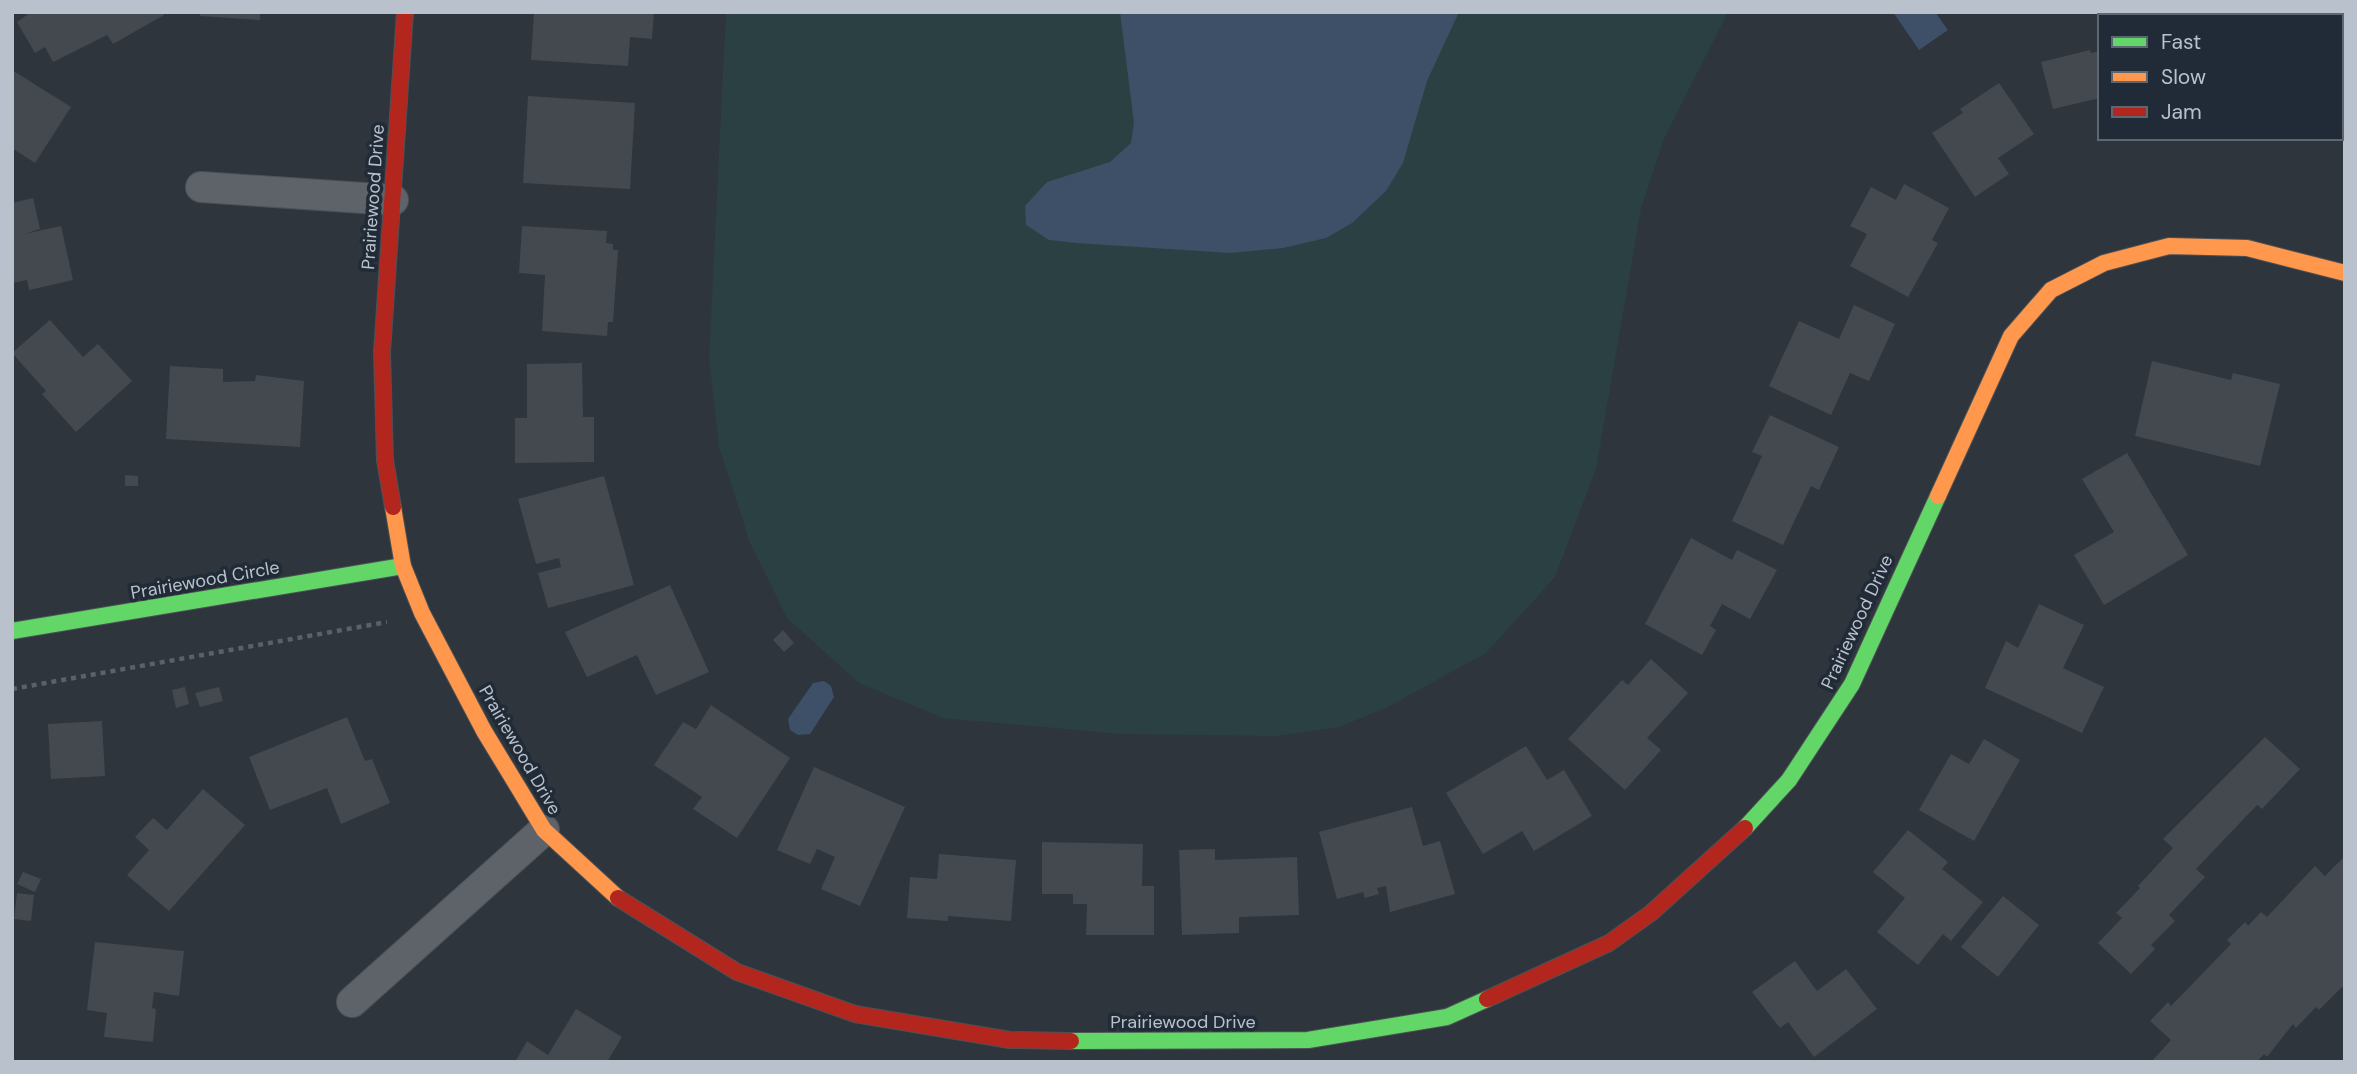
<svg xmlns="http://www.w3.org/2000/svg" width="2357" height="1074" font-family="'DM Sans',sans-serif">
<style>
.green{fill:#2b4042}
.water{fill:#3d5067}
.building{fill:#43494f}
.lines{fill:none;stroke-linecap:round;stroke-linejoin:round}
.street-casing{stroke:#4c5156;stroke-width:32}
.fast-casing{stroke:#4c5156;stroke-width:18}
.slow-casing{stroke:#4c5156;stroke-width:18}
.jam-casing{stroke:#4c5156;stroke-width:18}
.path{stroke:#5b6267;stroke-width:4.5;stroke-dasharray:5 5;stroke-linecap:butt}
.street{stroke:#5e636a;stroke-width:30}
.fast{stroke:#63d668;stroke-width:16}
.slow{stroke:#ff974d;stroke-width:16}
.jam{stroke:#b3261e;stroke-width:16}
.labels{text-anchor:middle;stroke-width:7;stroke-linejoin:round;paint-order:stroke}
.street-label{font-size:18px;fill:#b9c1cc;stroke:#202b37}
</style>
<rect width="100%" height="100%" fill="#2e353c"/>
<path class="green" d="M726,12H1728L1664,139L1641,209L1596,469L1555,577L1486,653L1386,708L1339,727L1277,736L1120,734L943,718L859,683L787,618L750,543L719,447L709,359Z"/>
<g class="water">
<path d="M1120,12H1459L1427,81L1403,163L1386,191L1352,223L1326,238L1283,248L1230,253L1076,243L1049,240L1026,225L1025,206L1047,182L1110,162L1131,143L1134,123Z"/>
<path d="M1893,12H1935L1948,30L1919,50Z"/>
<path d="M824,681L831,686L834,697L810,734L798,735L790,730L788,719L813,683Z"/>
</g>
<g class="building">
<path d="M31,12H163L164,15L113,44L107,35L53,62L45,47L35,53L17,22Z"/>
<path d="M200,12H260V20L200,16Z"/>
<path d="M534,12H654L652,39L630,37L628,66L531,60Z"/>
<path d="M2090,50L2091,53L2100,51V98L2053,109L2041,62Z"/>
<path d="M12,70L71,107L35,163L12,148Z"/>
<path d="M1999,83L2034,134L1998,158L2009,174L1975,197L1932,133L1963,113L1960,109Z"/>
<path d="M528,96L635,103L630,189L523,183Z"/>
<path d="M1904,184L1949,208L1932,240L1938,243L1908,297L1850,266L1867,234L1850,226L1871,187L1896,200Z"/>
<path d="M33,198L40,229L24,234L61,226L73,280L29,290L27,280L12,283V203Z"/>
<path d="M522,226L607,231L606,243L613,244V250H618L613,322H608L607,336L542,331L545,275L519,273Z"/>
<path d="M1854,305L1895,324L1869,381L1850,373L1831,415L1769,386L1799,321L1839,339Z"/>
<path d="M50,320L83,357L98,344L132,381L76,432L42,394L46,391L12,353Z"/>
<path d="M2152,361L2231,380L2233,373L2280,384L2260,466L2135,436Z"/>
<path d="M582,363L583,417H594V462L515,463V418H527V364Z"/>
<path d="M170,366L223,369V382L255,381L256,375L304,381L300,447L166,439Z"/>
<path d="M1770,415L1839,447L1819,490L1811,486L1783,545L1732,521L1762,456L1752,452Z"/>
<path d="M2127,453L2188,555L2104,605L2074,555L2114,532L2082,479Z"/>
<path d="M125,475L138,476V486H125Z"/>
<path d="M604,476L634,585L548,608L538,573L561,567L559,558L536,564L518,499Z"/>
<path d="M1691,538L1732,560L1737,550L1777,570L1750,619L1722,604L1710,626L1716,630L1702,655L1645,624Z"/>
<path d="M670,585L709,672L656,695L637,655L587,677L565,632Z"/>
<path d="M2039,604L2084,625L2063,668L2104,687L2082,733L1985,688L2006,641L2018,648Z"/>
<path d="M783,630L794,643L784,652L773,640Z"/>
<path d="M1651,659L1688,693L1647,738L1661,750L1625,790L1568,739L1622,680L1628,685Z"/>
<path d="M185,687L189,704L176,708L172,690Z"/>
<path d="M219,687L223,701L200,707L195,693Z"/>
<path d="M711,705L790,758L737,838L693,809L702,797L654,765L683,722L696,729Z"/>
<path d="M347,717L365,761L372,759L390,803L341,824L327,788L270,810L249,757Z"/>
<path d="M102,721L105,776L51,779L48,724Z"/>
<path d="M2265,737L2300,769L2262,809L2257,805L2196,869L2205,877L2169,915L2175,921L2151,945L2155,949L2131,974L2098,943L2122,918L2116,913L2140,888L2138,886L2173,848L2163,839Z"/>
<path d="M1984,739L2020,760L1974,841L1919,810L1951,754L1969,764Z"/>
<path d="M1526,746L1547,780L1564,770L1592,816L1534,851L1522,831L1483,854L1446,793Z"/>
<path d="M814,767L905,807L860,906L821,889L835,857L817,849L810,864L777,850Z"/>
<path d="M203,789L245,825L169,911L127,875L149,850L135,837L153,818L167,830Z"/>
<path d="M1412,807L1423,846L1440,841L1455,894L1390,912L1386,886L1377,888L1379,894L1365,898L1363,892L1337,899L1319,832Z"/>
<path d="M1908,830L1948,862L1942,869L1983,902L1951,941L1943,934L1918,965L1877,932L1905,898L1873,872Z"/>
<path d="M1042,842L1143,844L1142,886H1154V935H1086L1087,904H1073V894H1042Z"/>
<path d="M1215,849V860L1297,857L1299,915L1239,917V933L1182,935L1179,850Z"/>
<path d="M939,854L1016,860L1011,921L948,916V921L907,918L910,877L937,879Z"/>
<path d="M2345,856V984L2319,1010L2316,1007L2296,1028L2293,1024L2267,1057L2264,1054L2257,1062H2151L2171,1040L2150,1021L2168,1002L2171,1006L2231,944L2227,940L2245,922L2248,926L2261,912L2267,917L2315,866L2325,876Z"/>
<path d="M23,872L41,879L35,892L17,884Z"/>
<path d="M17,893L34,895L31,921L14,919Z"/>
<path d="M2003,896L2039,925L1998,977L1961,947Z"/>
<path d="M95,942L184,951L179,996L154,992L152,1008L156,1009L153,1042L104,1037L107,1013L87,1010Z"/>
<path d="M1795,961L1817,991L1846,969L1877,1009L1814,1057L1788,1022L1780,1028L1752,992Z"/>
<path d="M576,1009L622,1037L607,1062H515L527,1041L548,1055Z"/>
</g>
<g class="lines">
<defs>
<g id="street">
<path d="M201,187L393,200"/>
<path d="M352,1002L544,830"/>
</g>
<g id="fast">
<path d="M12,631L403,566"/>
<path d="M1745,828L1789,780L1852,684L1938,496"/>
<path d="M1071,1041L1308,1040L1447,1017L1487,999"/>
</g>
<g id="slow">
<path d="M1938,496L2011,336L2051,290L2104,263L2169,246L2247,248L2345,273"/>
<path d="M393,507L403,566L422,613L484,731L544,830L618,898"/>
</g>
<g id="jam">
<path d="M393,507L385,460L382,352L405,12"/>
<path d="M618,898L737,972L855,1014L1010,1040L1071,1041"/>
<path d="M1487,999L1609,943L1651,913L1745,828"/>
</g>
</defs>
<use href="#street" class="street-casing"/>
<use href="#fast" class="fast-casing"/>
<use href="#slow" class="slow-casing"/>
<use href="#jam" class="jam-casing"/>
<path class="path" d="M12,689L387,622"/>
<use href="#street" class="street"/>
<use href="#fast" class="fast"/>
<use href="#slow" class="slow"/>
<use href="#jam" class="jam"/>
</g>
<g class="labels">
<g class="street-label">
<text transform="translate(373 197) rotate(-86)" y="6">Prairiewood Drive</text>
<text transform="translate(205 580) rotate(-10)" y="6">Prairiewood Circle</text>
<text transform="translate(1857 622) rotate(-65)" y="6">Prairiewood Drive</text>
<text transform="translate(520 750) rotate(60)" y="6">Prairiewood Drive</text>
<text x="1183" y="1028">Prairiewood Drive</text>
</g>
</g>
<rect width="2357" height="1074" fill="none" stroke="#b9c1cc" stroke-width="28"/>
<rect x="2098" y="14" width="245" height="126" fill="#202b37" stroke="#5d6773" stroke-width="2"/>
<rect x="2112" y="37" width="35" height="10" fill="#63d668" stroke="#5d6773" stroke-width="2"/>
<text x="2161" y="49" font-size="21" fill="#b9c1cc">Fast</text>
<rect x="2112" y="72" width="35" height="10" fill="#ff974d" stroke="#5d6773" stroke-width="2"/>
<text x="2161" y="84" font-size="21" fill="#b9c1cc">Slow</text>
<rect x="2112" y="107" width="35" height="10" fill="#b3261e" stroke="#5d6773" stroke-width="2"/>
<text x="2161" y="119" font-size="21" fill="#b9c1cc">Jam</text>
</svg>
